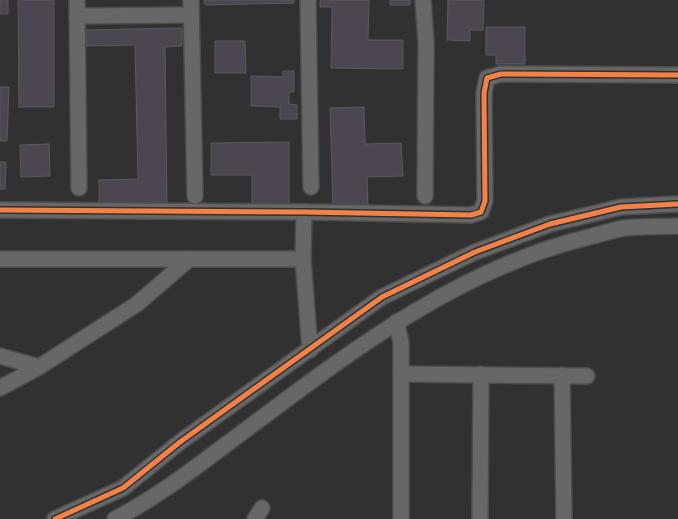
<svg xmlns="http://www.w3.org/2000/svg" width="678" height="519" font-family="'Alegreya Sans',sans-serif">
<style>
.building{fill:#4c4651;stroke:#5b5b5b}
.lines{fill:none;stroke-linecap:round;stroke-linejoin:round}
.minor-casing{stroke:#4c4c4d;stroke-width:18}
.minor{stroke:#676767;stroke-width:15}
.cycleway-casing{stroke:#313032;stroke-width:8}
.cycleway{stroke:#f48246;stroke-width:5}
</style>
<rect width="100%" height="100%" fill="#313131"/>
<g class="building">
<rect x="0" y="0" width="8" height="14"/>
<path d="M18,0H54V107H19Z"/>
<path d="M204,0H294V3L205,5Z"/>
<path d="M320,0H369L368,40H403V69L331,68L332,7H320Z"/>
<rect x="390" y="0" width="20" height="5"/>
<path d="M448,0H484L483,30H470V41L447,40Z"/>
<path d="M486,27H525V64H496V55H486Z"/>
<path d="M182,28V46L165,47L167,206L99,207V180L138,179L135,45L86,46V30Z"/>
<path d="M215,41H245L246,73H215Z"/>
<path d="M283,71H294V92H289V104L297,105V119H280V107L251,106V76L283,77Z"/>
<path d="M0,87H9L7,141H0Z"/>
<path d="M364,107L365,144L401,143L403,176L367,177L368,207L333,209L330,108Z"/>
<path d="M289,142V205L252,206V175H211V143Z"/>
<path d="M49,144L50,176L21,177L20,145Z"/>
<path d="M0,162H6L5,189H0Z"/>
</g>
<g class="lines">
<defs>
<g id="minor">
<path d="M77,0L79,188"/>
<path d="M191,0L195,196"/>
<path d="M308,0L311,187"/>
<path d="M423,0L426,42L425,196"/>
<path d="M77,16L190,15"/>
<path d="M0,210L304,212L471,215L481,212L485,201L484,93L487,78L501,74L678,75"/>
<path d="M304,212L303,259L310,350"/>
<path d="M0,259H189"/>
<path d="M396,322L401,342V519"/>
<path d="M0,356L39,367"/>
<path d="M401,374L587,376"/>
<path d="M562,375L564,519"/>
<path d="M0,388L39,367L137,304L189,259H303"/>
<path d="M55,519L123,488L180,442L382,297L475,252L550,224L621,207L678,204"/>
<path d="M115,519C165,493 210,456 255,423C356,347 461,269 585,238C598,235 612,230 625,228C642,226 661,227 678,226"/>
<path d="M255,519L262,508"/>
<path d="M480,519L481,374"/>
</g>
</defs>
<use href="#minor" class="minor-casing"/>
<use href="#minor" class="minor"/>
<defs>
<g id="cycleway">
<path d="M0,210L304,212L471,215L481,212L485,201L484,93L487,78L501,74L678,75"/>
<path d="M55,519L123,488L180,442L382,297L475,252L550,224L621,207L678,204"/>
</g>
</defs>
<use href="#cycleway" class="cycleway-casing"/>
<use href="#cycleway" class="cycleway"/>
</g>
</svg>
